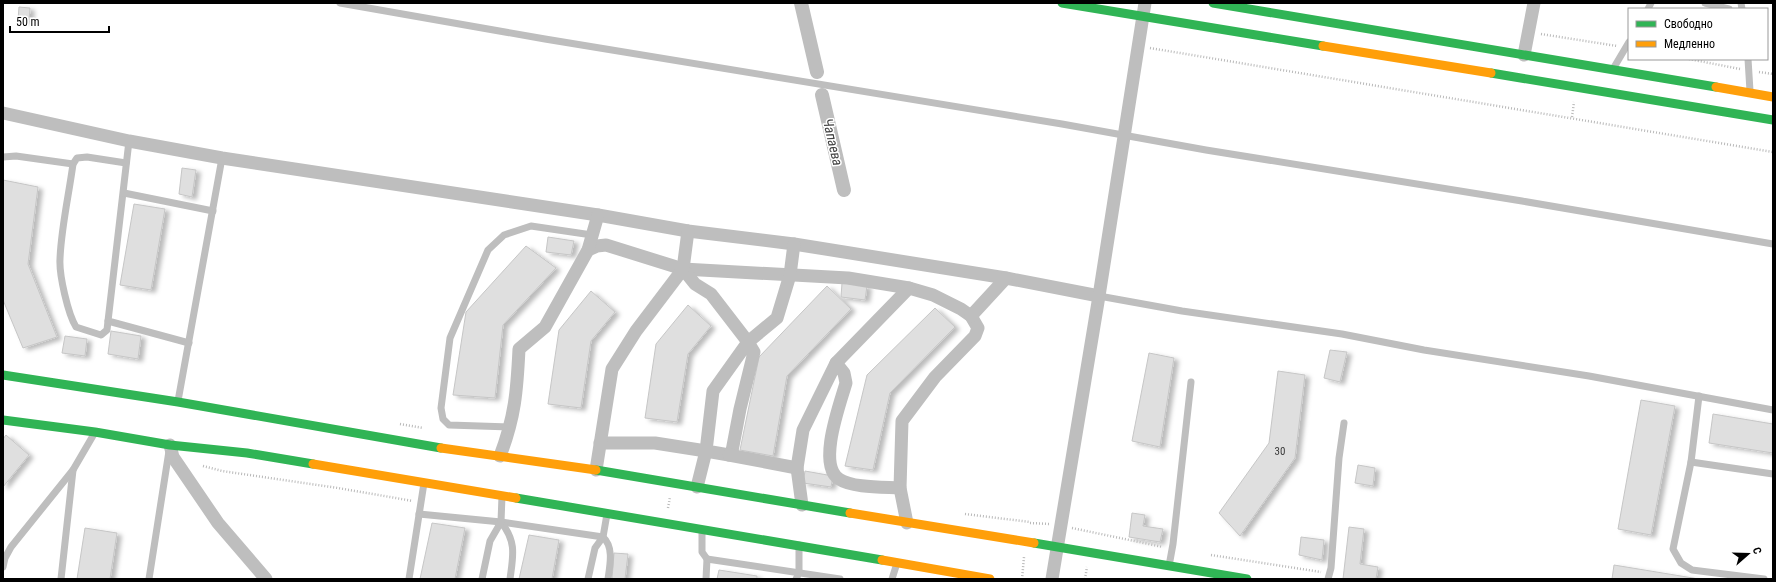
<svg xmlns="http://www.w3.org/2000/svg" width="1776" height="582" font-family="'Roboto Condensed',sans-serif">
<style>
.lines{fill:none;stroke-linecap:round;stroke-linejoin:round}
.canal{stroke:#bebebe;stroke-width:14}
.building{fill:#dfdfdf;stroke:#c6c6c6;filter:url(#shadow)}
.path{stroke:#b9b9b9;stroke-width:2.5;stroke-dasharray:1 2;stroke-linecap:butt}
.lane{stroke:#bebebe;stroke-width:7}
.street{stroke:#bebebe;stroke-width:13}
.fast{stroke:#30b455;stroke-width:9}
.slow{stroke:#ff9f0a;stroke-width:9}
.labels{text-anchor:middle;stroke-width:3;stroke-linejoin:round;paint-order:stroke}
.number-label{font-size:11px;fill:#383838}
.water-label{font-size:14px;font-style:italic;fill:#434343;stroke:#fff}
</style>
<defs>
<filter id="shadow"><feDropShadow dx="4.5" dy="2.5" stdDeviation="2" flood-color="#0004"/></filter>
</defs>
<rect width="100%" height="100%" fill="#fff"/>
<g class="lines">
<g class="canal">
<path d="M801,3L817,72"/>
<path d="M822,95L844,190"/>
</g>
</g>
<g class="building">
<path d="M19,7L30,8L29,21L18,20Z"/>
<path d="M182,168L196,170L192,197L179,194Z"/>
<path d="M3,180L38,187L28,264L57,337L23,348L3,300Z"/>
<path d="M134,204L165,209L151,290L120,285Z"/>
<path d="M548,237L574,241L571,255L546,252Z"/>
<path d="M526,246L556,268L503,325L495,398L453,395L466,312Z"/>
<path d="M842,283L867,286L865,300L841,297Z"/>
<path d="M827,286L851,309L787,376L773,456L740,450L759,357Z"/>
<path d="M591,291L615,312L591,341L581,408L548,404L559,330Z"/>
<path d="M688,305L711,326L688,354L677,422L645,418L656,344Z"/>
<path d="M935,308L955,327L890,393L873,470L845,466L867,375Z"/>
<path d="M111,331L141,336L138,359L108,354Z"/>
<path d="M65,336L87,339L85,356L62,353Z"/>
<path d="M1330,350L1347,352L1340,382L1324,378Z"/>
<path d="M1149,353L1174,358L1160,447L1132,441Z"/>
<path d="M1278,371L1305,375L1295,458L1240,536L1219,513L1269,443Z"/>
<path d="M1641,400L1675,406L1651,535L1618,529Z"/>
<path d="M1713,414L1773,424V453L1709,443Z"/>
<path d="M6,435L29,455L3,487V439Z"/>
<path d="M1358,465L1375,468L1373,486L1355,483Z"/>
<path d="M805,471L833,476L831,487L803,483Z"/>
<path d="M1132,513L1145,515L1143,526L1163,529L1160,542L1129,537Z"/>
<path d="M432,523L465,528L455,579H420Z"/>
<path d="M1349,527L1364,529L1360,564L1378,567L1376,579H1343Z"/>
<path d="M85,528L117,533L110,579H77Z"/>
<path d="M529,535L559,540L552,579H519Z"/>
<path d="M1301,537L1324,540L1322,560L1299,555Z"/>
<path d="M614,553L628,554L625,579H612Z"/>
<path d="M1614,565L1699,579H1612Z"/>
<path d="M719,570L757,576V579H717Z"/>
</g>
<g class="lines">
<g class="path">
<path d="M1541,34L1617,46"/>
<path d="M1150,48L1773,152"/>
<path d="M1689,59L1740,69"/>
<path d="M1759,72L1773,74"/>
<path d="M1572,117L1574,102"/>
<path d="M400,424L423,428"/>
<path d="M203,466L222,471L338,488L413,501"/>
<path d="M668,508L670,497"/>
<path d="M965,514L1030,522"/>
<path d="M1030,523L1050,524"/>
<path d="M1072,528L1163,547"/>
<path d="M1211,555L1321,572"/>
<path d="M1022,579L1024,557"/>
<path d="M1085,579L1087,567"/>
</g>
<g class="lane">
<path d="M340,3L545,39L1062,124L1206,150L1522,201L1773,244"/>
<path d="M1705,3L1729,9"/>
<path d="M1741,3L1742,9"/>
<path d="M1648,9L1651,3"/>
<path d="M1748,59L1750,91"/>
<path d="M1613,69L1629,42"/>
<path d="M129,141L108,321L189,343"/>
<path d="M3,157L16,156L73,164"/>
<path d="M124,193L213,211"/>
<path d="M1099,296L1182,311L1342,334L1424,350L1589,376L1773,410"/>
<path d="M108,321L107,330L101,335L76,327C68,314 59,275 60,259C61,229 69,194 73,164L77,158L87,157L126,163"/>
<path d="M1699,396L1691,462L1673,549L1681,563L1692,570L1764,579"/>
<path d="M178,401L222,158"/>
<path d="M511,427L449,425L443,419L441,408L450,338L488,250L504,235L531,226L592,235"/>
<path d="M1691,462L1773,474"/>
<path d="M419,514L501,522L603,537C614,547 610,565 608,579"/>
<path d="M501,522C517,542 513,556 510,579"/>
<path d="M702,530V552L707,559L706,579"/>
<path d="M707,559L840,579"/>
<path d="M1169,566L1173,544L1191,382"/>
<path d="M3,567L5,558L11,547L73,470"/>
<path d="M61,579L73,470L94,434"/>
<path d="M149,579L169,451"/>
<path d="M409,579L424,483"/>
<path d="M482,579L490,541L501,522L502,496"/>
<path d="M588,579L595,548L603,537L607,514"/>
<path d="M796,579L799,573V545"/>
<path d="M892,579L897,563"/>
<path d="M1328,579L1331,568L1339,458L1344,423"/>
</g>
<g class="street">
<path d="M1524,55L1534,3"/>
<path d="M3,113L129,141L222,158L598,215L688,231L794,244L1006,278L1099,296"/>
<path d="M588,250L597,246L606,245L683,269L848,278L909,288L933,295L961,309L971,316L978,328L975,336L935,377L902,421L900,488L907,523"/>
<path d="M683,269L695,284L711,294L748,342L754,352L740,409L732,451L729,455L706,451L713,391L748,342L777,318L790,275L794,244"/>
<path d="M971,316L1006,278"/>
<path d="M836,363L844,373L846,383C840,404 817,465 839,479C852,488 884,487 900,488"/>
<path d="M600,443H655L706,451L697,487"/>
<path d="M170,445L173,457L218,523L266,579"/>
<path d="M729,455L797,468"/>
<path d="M500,456C515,417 517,391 519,349L545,327L588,250L598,215"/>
<path d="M596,470L612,369L636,331L683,269L688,231"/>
<path d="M802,505L797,468L803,430L836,363L909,288"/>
<path d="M1052,579L1099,296L1145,3"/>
</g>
<g class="fast">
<path d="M1062,3L1323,46"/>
<path d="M1213,3L1716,87"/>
<path d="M1491,73L1773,120"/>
<path d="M3,375L178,402L441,448"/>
<path d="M3,420L95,432L170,445L247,453L313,464"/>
<path d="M596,470L850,513"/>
<path d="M516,498L882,560"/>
<path d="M1034,543L1247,579"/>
</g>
<g class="slow">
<path d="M1323,46L1491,73"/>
<path d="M1716,87L1773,97"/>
<path d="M441,448L596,470"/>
<path d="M313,464L516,498"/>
<path d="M850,513L1034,543"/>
<path d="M882,560L990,579"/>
</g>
</g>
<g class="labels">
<g class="number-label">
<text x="1280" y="455">30</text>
</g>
<g class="water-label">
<text transform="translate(833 142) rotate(77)" y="5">Чапаева</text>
</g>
</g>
<rect width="1776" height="582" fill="none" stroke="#000000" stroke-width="8"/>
<rect x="1628" y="8" width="140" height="52" fill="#ffffff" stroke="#999999"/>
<rect x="1636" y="21" width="20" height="6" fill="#30b455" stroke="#999999"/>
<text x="1664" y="28" font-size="12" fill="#000000">Свободно</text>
<rect x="1636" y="41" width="20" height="6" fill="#ff9f0a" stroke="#999999"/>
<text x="1664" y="48" font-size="12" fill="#000000">Медленно</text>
<g transform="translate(1748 554) rotate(70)" stroke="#ffffff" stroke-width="3" paint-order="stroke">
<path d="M0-3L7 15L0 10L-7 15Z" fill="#000000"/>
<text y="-6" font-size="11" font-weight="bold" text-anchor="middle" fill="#000000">С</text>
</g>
<path d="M10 26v6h99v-6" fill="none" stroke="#000000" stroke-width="2"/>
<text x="16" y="26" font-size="12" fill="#000000" stroke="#ffffff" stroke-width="3" paint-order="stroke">50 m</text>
</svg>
